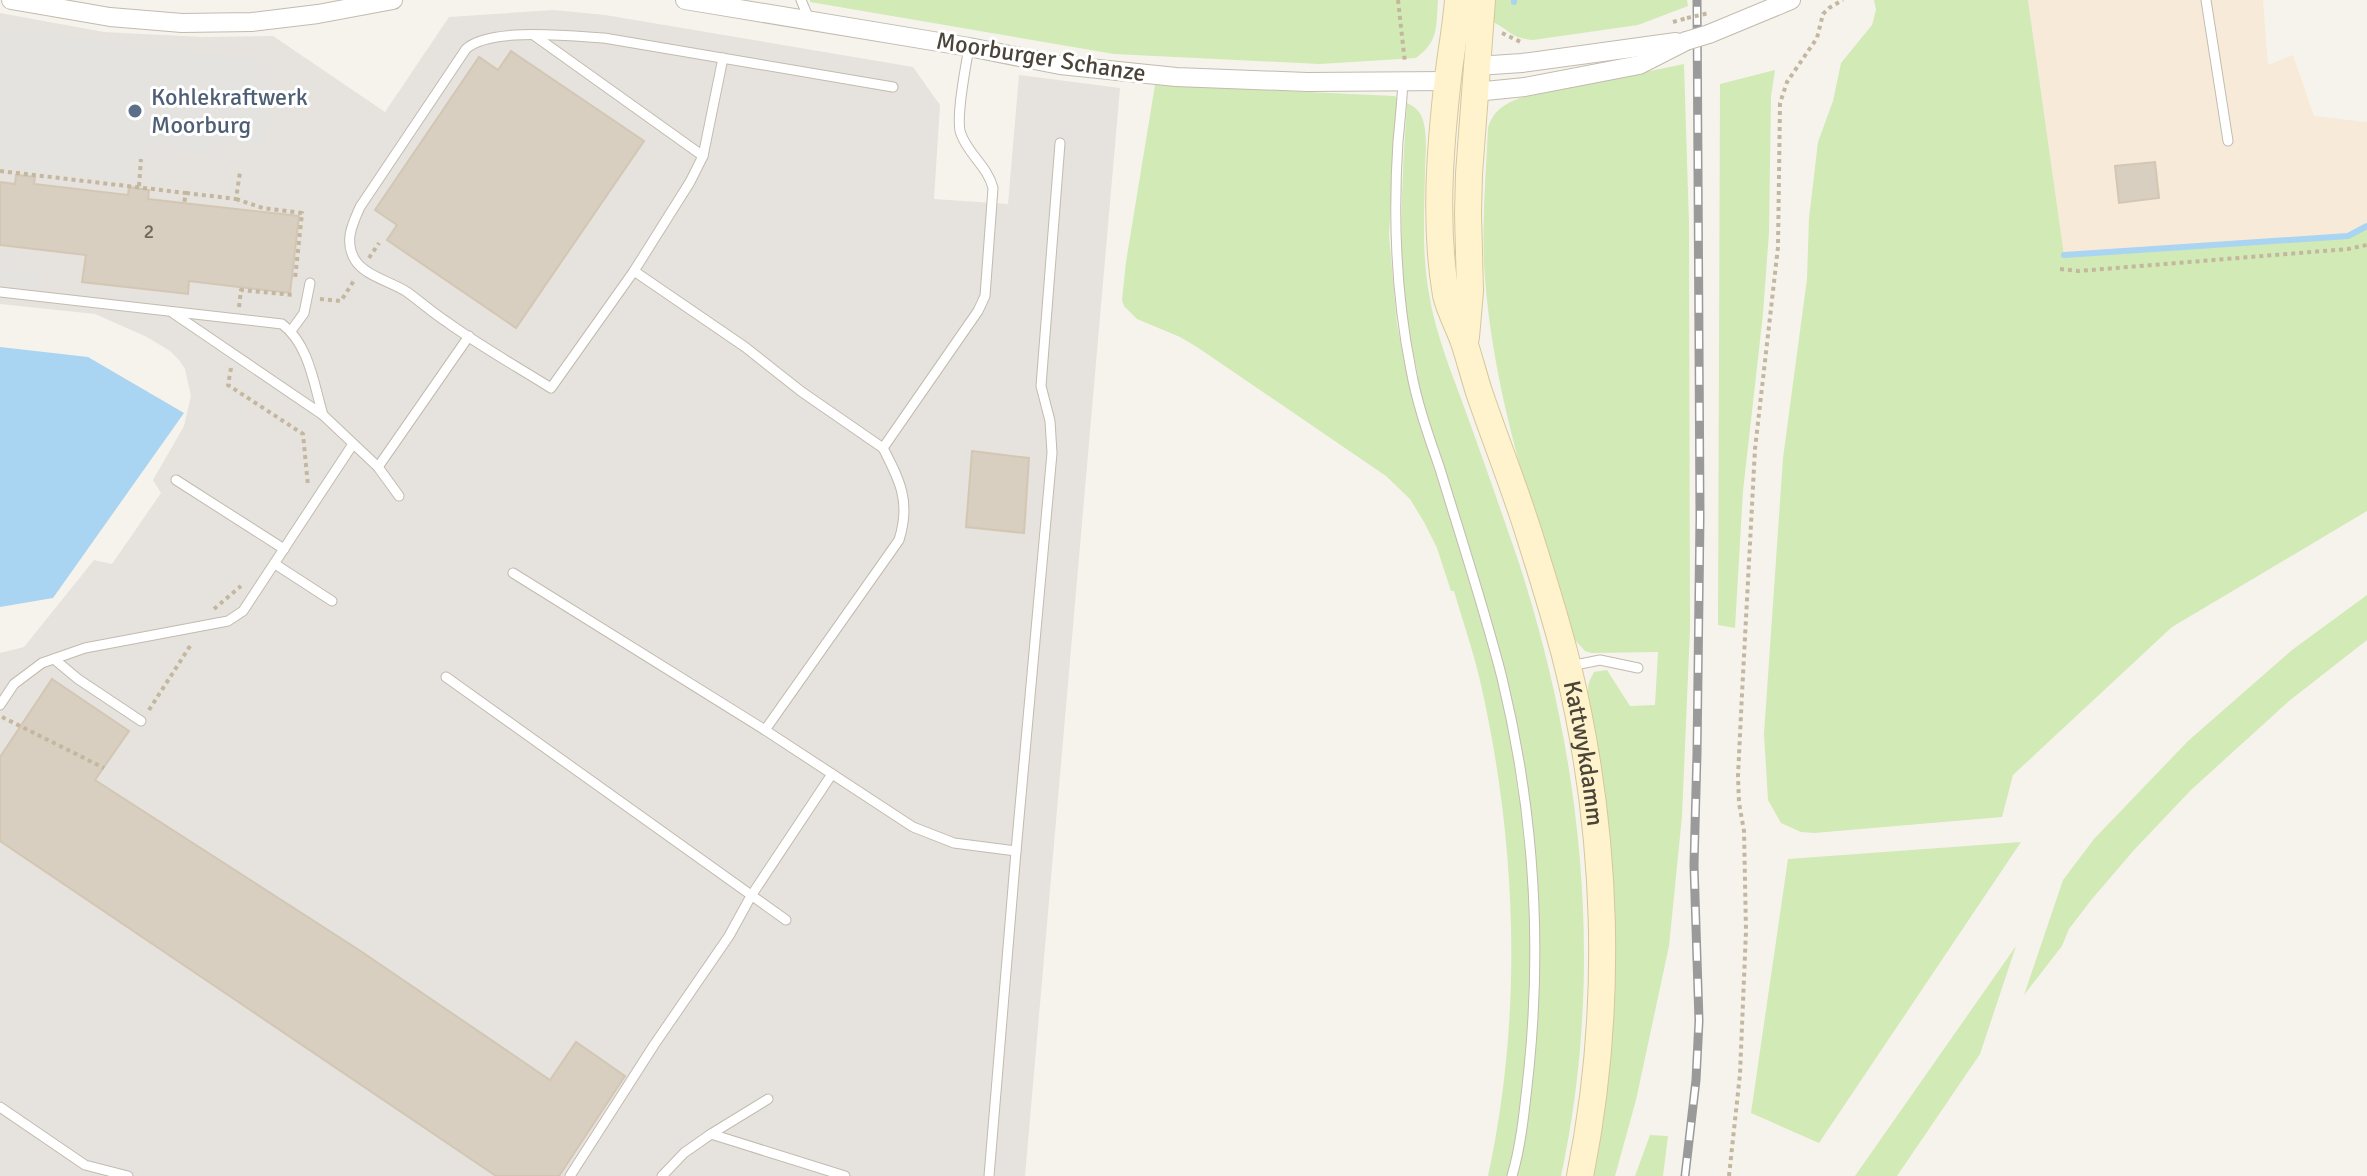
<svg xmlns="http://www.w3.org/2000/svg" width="2367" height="1176" font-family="Signika,sans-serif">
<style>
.commercial{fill:#f7ead8}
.industrial{fill:#e6e2dd}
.green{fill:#d2eab5}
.parking{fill:#e5e3e0}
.water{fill:#a9d4f2}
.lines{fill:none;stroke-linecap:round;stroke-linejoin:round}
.stream{stroke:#a9d4f2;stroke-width:6}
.building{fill:#d8cfc1;stroke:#d3c7b4;stroke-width:2}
.service-casing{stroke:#c2bbae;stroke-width:11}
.minor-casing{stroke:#c2bbae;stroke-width:20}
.secondary-casing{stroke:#d6c79b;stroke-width:28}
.path{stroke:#c4b79f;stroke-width:4;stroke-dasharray:4 4;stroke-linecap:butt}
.service{stroke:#fff;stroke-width:9}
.minor{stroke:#fff;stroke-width:18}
.secondary{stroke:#fff3cd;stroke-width:26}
.rail-casing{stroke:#9a9a9a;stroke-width:9}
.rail{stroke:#fff;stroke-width:6;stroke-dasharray:18;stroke-linecap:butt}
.minor-bridge-casing{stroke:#c2bbae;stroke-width:20;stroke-linecap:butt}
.path-bridge{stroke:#c4b79f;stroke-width:4;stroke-dasharray:4 4;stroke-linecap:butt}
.minor-bridge{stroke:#fff;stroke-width:18}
.service-dot{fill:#5c6f8a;stroke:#fff;stroke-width:3}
.labels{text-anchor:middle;stroke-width:6;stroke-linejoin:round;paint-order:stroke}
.number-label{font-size:20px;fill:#6e675b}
.street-label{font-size:24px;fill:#4b4439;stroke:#fff}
.service-label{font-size:24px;fill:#4e5e75;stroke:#fff;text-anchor:start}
</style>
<rect width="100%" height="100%" fill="#f6f3ec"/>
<path class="commercial" d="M2028,0H2263L2268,65L2293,55L2314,116L2367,122V226L2348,236L2064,255Z"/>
<path class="industrial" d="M554,10L605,15L913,67L940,105L934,199L1008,204L1019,75L1120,88L1025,1176H0V653L24,647L94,560L112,564L161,493L153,480L184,426L191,396L185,369L179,360L170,351L147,337L95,314L0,304V13L104,32L203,37L273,36L385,112L449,17Z"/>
<g class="green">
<path d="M810,0H1438C1436,27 1439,41 1416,58L1320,64L1114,54L810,2Z"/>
<path d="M1490,0H1687L1688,6L1638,25L1533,40C1508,38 1508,27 1490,21Z"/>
<path d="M1874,0H2028L2064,255L2348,236L2367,226V511L2172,627L2013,775L2002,817L1814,833L1801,832L1781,823L1768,800L1764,734L1783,458L1807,279L1809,218L1818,142L1833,101L1841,63L1872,25L1876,10Z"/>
<path d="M1684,64L1689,224L1690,629L1682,816L1669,946L1636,1100L1615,1176H1592C1616,1052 1620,936 1606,810C1602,784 1598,758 1593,732C1591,718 1587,703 1588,689C1588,682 1591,678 1594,672L1607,670L1630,706L1655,705L1658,652L1591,653L1585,651L1572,637C1534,514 1491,392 1484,263C1482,218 1486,173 1488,128C1493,111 1504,104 1520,98Z"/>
<path d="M1775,70L1771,96L1769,232L1763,314L1743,491L1735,628L1718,625L1720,84Z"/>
<path d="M1155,85L1395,96L1397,99L1389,235L1397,324L1407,375H1418C1395,286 1401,193 1407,103C1415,107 1420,111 1423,120C1428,137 1425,157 1425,174C1424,214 1422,255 1429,294C1436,336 1453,376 1467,415C1485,464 1502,514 1519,563C1583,760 1605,972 1561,1176H1488C1523,1015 1517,845 1481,685C1474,653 1463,622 1454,591H1451L1437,548L1424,522L1410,499L1386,476L1197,347L1180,337L1137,319L1124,306L1122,300L1126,262Z"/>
<path d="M2367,595V640L2289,701L2191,790L2134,850L2092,899L2069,929L2062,946L2024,995L2063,880L2094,839L2188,741L2292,650Z"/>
<path d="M2021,842L1819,1143L1751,1113L1788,859Z"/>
<path d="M2016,946L1980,1054L1897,1176H1855Z"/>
<path d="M1650,1135L1668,1136L1663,1176H1635Z"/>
</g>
<g class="parking">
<path d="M0,30L261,60L258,78L273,80L265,147L222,141L219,154L154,147L130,167L127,182L3,167L4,153L0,152Z"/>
<path d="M0,267L40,271L38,287L0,282Z"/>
</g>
<path class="water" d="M0,347L88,357L184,413L53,598L0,607Z"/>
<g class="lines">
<g class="stream">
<path d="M1514,2V0"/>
<path d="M2064,255L2348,236L2367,226"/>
</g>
</g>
<g class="building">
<path d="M511,51L644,141L516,328L387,240L397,225L375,210L479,57L498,70Z"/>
<path d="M2155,162L2159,198L2119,203L2115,166Z"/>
<path d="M16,175L35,177L34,184L128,195L129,187L149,190L148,199L299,216L290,293L189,281L188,294L82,282L86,255L0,245V182L15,184Z"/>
<path d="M972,451L1029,458L1024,533L966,527Z"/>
<path d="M52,679L129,731L95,780L359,950L550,1080L576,1042L625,1076L559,1176H496L0,841V757Z"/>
</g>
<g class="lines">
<defs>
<g id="service">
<path d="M801,0L809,19"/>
<path d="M2206,0L2228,141"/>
<path d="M535,36L703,156"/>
<path d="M723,58L703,156L690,182L634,271L745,347L802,392L883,448L978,311L985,296L993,188C988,167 968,154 961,134C955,120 966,65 969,47"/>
<path d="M1403,81C1402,101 1400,121 1398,141C1393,217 1396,295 1411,370C1417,404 1429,437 1440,469C1461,538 1484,608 1502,678C1533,806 1542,938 1529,1068C1525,1104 1522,1142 1512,1176"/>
<path d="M634,271L551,388C516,366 480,346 447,322C433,313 421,302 407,292C392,282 365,276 355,260C344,241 352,225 360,207L466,49C489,27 572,36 604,38L893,87"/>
<path d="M0,292L282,324C309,344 314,385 323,415"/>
<path d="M173,313L323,415L378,467L399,496"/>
<path d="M291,331L304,313L310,283"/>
<path d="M378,467L469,336"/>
<path d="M176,480L284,549"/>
<path d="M275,564L332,601"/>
<path d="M513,573L765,730L913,827L954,843L1016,851L1052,453L1050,421L1041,386L1060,143"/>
<path d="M54,659L78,679L141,721"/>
<path d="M1570,666L1600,660L1638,668"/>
<path d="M446,677L786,920"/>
<path d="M0,705L14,684L42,663L85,648L228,621L243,611L353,444"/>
<path d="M765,730L899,540C911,502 900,481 883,448"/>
<path d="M0,1107L85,1165L128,1176"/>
<path d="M711,1134L768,1099"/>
<path d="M570,1176L654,1045L729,936L751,896L832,774"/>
<path d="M662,1176L684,1153L711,1134L845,1176"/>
<path d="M989,1176L1016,851"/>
</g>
<g id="minor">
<path d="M11,0L110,17L182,23L252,22L318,14L393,0"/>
<path d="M685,0L969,47L1060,65L1176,77L1307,82L1448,81"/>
<path d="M1709,34L1791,0"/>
<path d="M1477,66L1522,63L1676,42"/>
<path d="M1475,92L1525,87L1639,65L1686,41"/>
</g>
<g id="secondary">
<path id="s1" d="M1458,0C1456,26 1451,52 1448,78C1440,148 1434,225 1446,295C1450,312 1460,329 1465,345C1470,361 1474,376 1479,392C1495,439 1514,486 1529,534C1543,578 1557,622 1568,667C1608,833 1614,1008 1580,1176"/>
<path d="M1466,337L1470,291L1468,213L1469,174L1482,0"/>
</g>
</defs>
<use href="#service" class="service-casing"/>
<use href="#minor" class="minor-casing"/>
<use href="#secondary" class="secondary-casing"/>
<g class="path">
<path d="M1398,0L1405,63"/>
<path d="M1673,22L1687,18"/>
<path d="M1502,33L1523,43"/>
<path d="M0,171L186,193L184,203"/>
<path d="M139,186L141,159"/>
<path d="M186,193L236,199L240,172"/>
<path d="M236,199L263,208L302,213L295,279"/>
<path d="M369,258L379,243"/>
<path d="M2060,269L2079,271L2348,249L2367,245"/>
<path d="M320,299L341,301L355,279"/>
<path d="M239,307L241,290L293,295"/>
<path d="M231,368L228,385L303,434L308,486"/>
<path d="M214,609L241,586"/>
<path d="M149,710L192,643"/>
<path d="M2,717L104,768"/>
<path d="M1729,1176L1740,1074L1746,931L1744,831L1739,803L1738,776L1742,694L1755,449L1778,247L1780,103L1787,82L1817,38L1823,14L1829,8L1843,0"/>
</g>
<use href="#service" class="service"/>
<use href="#minor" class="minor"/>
<use href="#secondary" class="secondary"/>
<defs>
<path id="rail" d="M1685,1176L1696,1080L1699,1021L1694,865L1697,753L1700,517L1697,0"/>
</defs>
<use href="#rail" class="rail-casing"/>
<use href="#rail" class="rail"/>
<defs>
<path id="minor-bridge" d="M1686,41L1709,34"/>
</defs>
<use href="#minor-bridge" class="minor-bridge-casing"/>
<path class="path-bridge" d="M1687,18L1709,13"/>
<use href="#minor-bridge" class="minor-bridge"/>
</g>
<circle class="service-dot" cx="135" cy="111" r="8"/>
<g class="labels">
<g class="number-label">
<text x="149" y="238">2</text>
</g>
<g class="street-label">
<text transform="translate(1041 57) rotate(9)" y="8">Moorburger Schanze</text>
<text dy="8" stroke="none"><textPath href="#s1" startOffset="776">Kattwykdamm</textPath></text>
</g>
<g class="service-label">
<text x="151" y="105">Kohlekraftwerk<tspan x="151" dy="28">Moorburg</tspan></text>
</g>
</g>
</svg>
